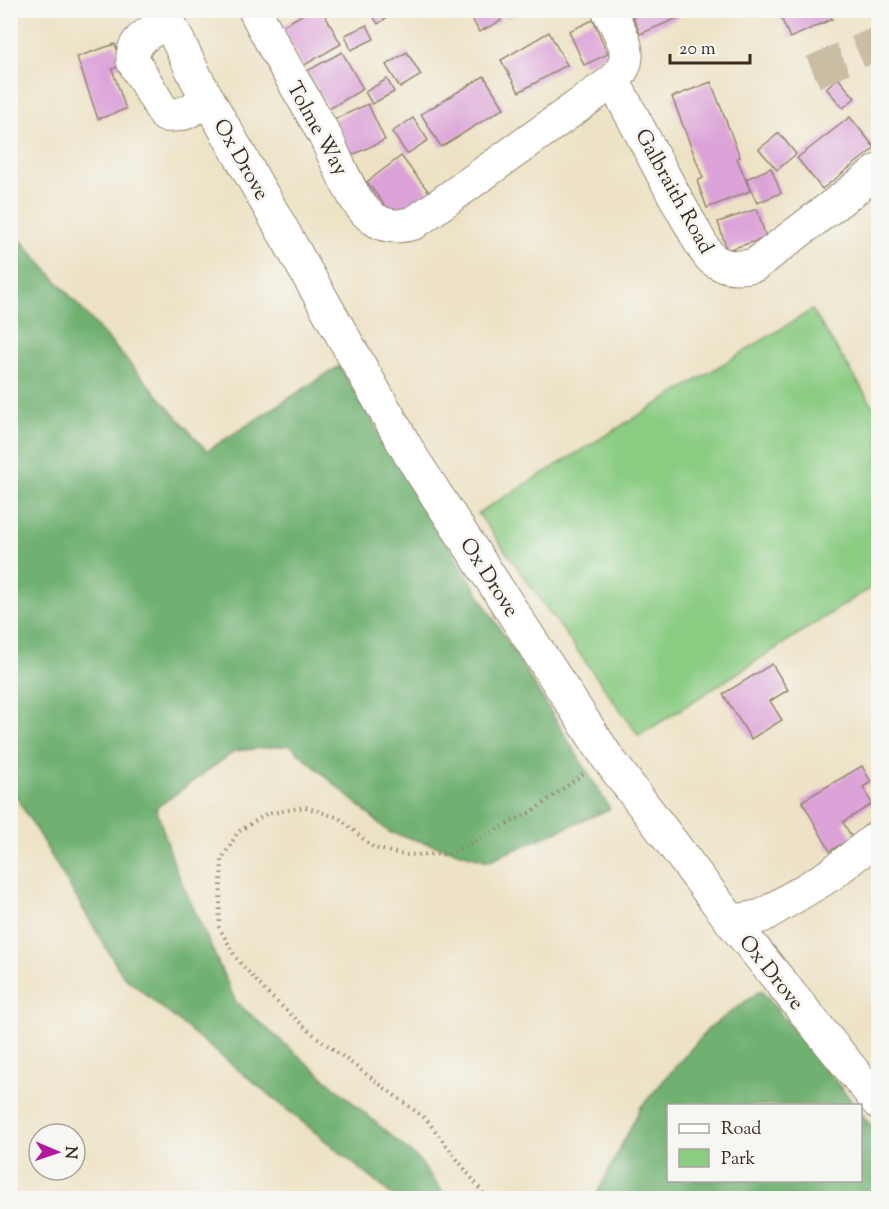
<svg xmlns="http://www.w3.org/2000/svg" width="889" height="1209" font-family="'Sorts Mill Goudy',serif">
<style>
.green{fill:#8bcc83;stroke:#637b50;stroke-width:1.5}
.forest{fill:#70b071;stroke:#566d48;stroke-width:1.5}
.building{fill:#dca3d8}
.lines{fill:none;stroke-linecap:round;stroke-linejoin:round}
.minor-tunnel{stroke:#c9bda4;stroke-width:33;stroke-dasharray:33 16;stroke-linecap:butt}
.minor-casing{stroke:#948672;stroke-width:35}
.path{stroke:#948672;stroke-width:4;stroke-dasharray:1.5 4.5;stroke-linecap:butt}
.minor{stroke:#fff;stroke-width:33}
.labels{text-anchor:middle;stroke-width:6;stroke-linejoin:round;paint-order:stroke}
.street-label{font-size:21px;fill:#3b2a1e;stroke:#f6f6f2}
</style>
<rect width="100%" height="100%" fill="#f6f6f2"/>
<filter id="ink" filterUnits="userSpaceOnUse"><feTurbulence type="fractalNoise" baseFrequency=".0167" numOctaves="2"/><feDisplacementMap in="SourceGraphic" scale="12" xChannelSelector="R" yChannelSelector="G"/><feConvolveMatrix kernelMatrix="1 2 1 2 8 2 1 2 1" color-interpolation-filters="sRGB"/></filter>
<filter id="wash" filterUnits="userSpaceOnUse"><feTurbulence type="fractalNoise" baseFrequency=".008" numOctaves="4" result="noise"/><feDisplacementMap in="SourceGraphic" scale="24" xChannelSelector="R" yChannelSelector="G"/><feGaussianBlur stdDeviation="1.35" result="paint"/><feColorMatrix in="noise" values="0 0 0 0 0 0 0 0 0 0 0 0 0 0 0 0 0 1.4 0 .05"/><feComposite in="paint" operator="in"/></filter>
<g filter="url(#wash)">
<rect width="100%" height="100%" fill="#ede2c5"/>
<path class="green" d="M812,310L878,414V583L639,736L478,513Z"/>
<g class="forest">
<path d="M10,228L207,451L339,366L610,809L488,861L389,832L290,745L235,751L156,808L176,870L236,1002L418,1159L447,1198H396L123,976L11,788Z"/>
<path d="M761,990L855,1105L668,1106V1180H860L861,1113L878,1135V1198H595L641,1107L709,1028Z"/>
</g>
<g id="blocks">
<g class="building">
<path d="M310,10H322L341,44L303,66L281,27Z"/>
<path d="M369,10H397L378,24Z"/>
<path d="M468,10H496L501,21L479,32Z"/>
<path d="M503,10H522L508,18Z"/>
<path d="M630,10H678L680,17L640,34Z"/>
<path d="M786,10H828L832,19L790,38L779,13Z"/>
<path d="M593,20L608,54L584,65L569,31Z"/>
<path d="M367,25L374,39L351,50L345,35Z"/>
<path d="M549,32L567,65L519,92L501,60Z"/>
<path d="M115,44L122,65L112,69L126,109L98,119L77,57Z"/>
<path d="M342,52L363,89L329,109L307,71Z"/>
<path d="M407,52L421,75L400,88L386,65Z"/>
<path d="M484,76L504,108L441,147L421,114Z"/>
<path d="M838,78L855,98L843,108L826,88Z"/>
<path d="M387,79L394,92L372,104L365,92Z"/>
<path d="M711,82L740,157L737,158L750,191L707,208L697,181L703,178L672,97Z"/>
<path d="M368,104L385,140L350,156L333,120Z"/>
<path d="M850,117L875,148L822,189L797,158Z"/>
<path d="M413,118L428,140L407,154L392,132Z"/>
<path d="M779,133L796,154L777,170L759,149Z"/>
<path d="M401,156L429,192L395,219L367,182Z"/>
<path d="M771,168L781,193L757,203L746,179Z"/>
<path d="M757,209L766,238L727,250L718,222Z"/>
<path d="M772,664L788,690L770,701L782,720L751,739L723,694Z"/>
<path d="M862,766L871,782L863,787L872,804L843,822L852,838L830,851L802,801Z"/>
</g>
</g>
</g>
<g filter="url(#ink)">
<use href="#blocks" fill-opacity="0" stroke="#948672" stroke-width="1.5"/>
<g class="lines">
<path class="minor-tunnel" d="M813,72L878,43"/>
<defs>
<g id="minor">
<path d="M163,10L197,80L411,456L607,757L732,922L878,1102"/>
<path d="M255,10C276,54 302,94 325,136C336,158 354,207 374,219C387,228 399,227 414,223L613,81"/>
<path d="M608,10C622,36 638,57 613,81C640,129 664,179 692,227C698,238 705,254 715,261C728,269 742,268 755,265L878,171"/>
<path d="M167,21C152,32 131,39 133,61L165,115C184,117 193,109 208,99"/>
<path d="M732,922L762,916L830,875L878,837"/>
</g>
</defs>
<use href="#minor" class="minor-casing"/>
<path class="path" d="M487,1198L426,1119L314,1035L268,994L236,958L219,927L222,859L238,832L266,814L305,807L339,818L374,848L404,855L449,854L533,811L584,773"/>
<use href="#minor" class="minor"/>
</g>
</g>
<g class="labels">
<g class="street-label">
<text transform="translate(318 128) rotate(61)" y="7">Tolme Way</text>
<text transform="translate(242 159) rotate(60)" y="7">Ox Drove</text>
<text transform="translate(675 191) rotate(61)" y="7">Galbraith Road</text>
<text transform="translate(490 577) rotate(57)" y="7">Ox Drove</text>
<text transform="translate(772 972) rotate(51)" y="7">Ox Drove</text>
</g>
</g>
<rect width="889" height="1209" fill="none" stroke="#f6f6f2" stroke-width="36"/>
<rect x="667" y="1104" width="195" height="78" fill="#f6f6f2" stroke="#aba49d" stroke-width="1.5"/>
<rect x="679" y="1124" width="30" height="9" fill="#ffffff" stroke="#aba49d" stroke-width="1.5"/>
<text x="721" y="1134" font-size="18" fill="#3b2a1e">Road</text>
<rect x="679" y="1149" width="30" height="18" fill="#8bcc83" stroke="#aba49d" stroke-width="1.5"/>
<text x="721" y="1164" font-size="18" fill="#3b2a1e">Park</text>
<g transform="translate(57 1152) rotate(92)"><circle r="28" fill="#f6f6f2" stroke="#aba49d" stroke-width="1.5"/>
<path d="M0-4.5L10 22L0 15L-10 22Z" fill="#b5179e"/>
<text y="-9" font-size="16" font-weight="bold" text-anchor="middle" fill="#3b2a1e">N</text>
</g>
<path d="M670 54v9h80v-9" fill="none" stroke="#3b2a1e" stroke-width="3"/>
<text x="679" y="54" font-size="18" fill="#3b2a1e" stroke="#f6f6f2" stroke-width="4.5" paint-order="stroke">20 m</text>
</svg>
